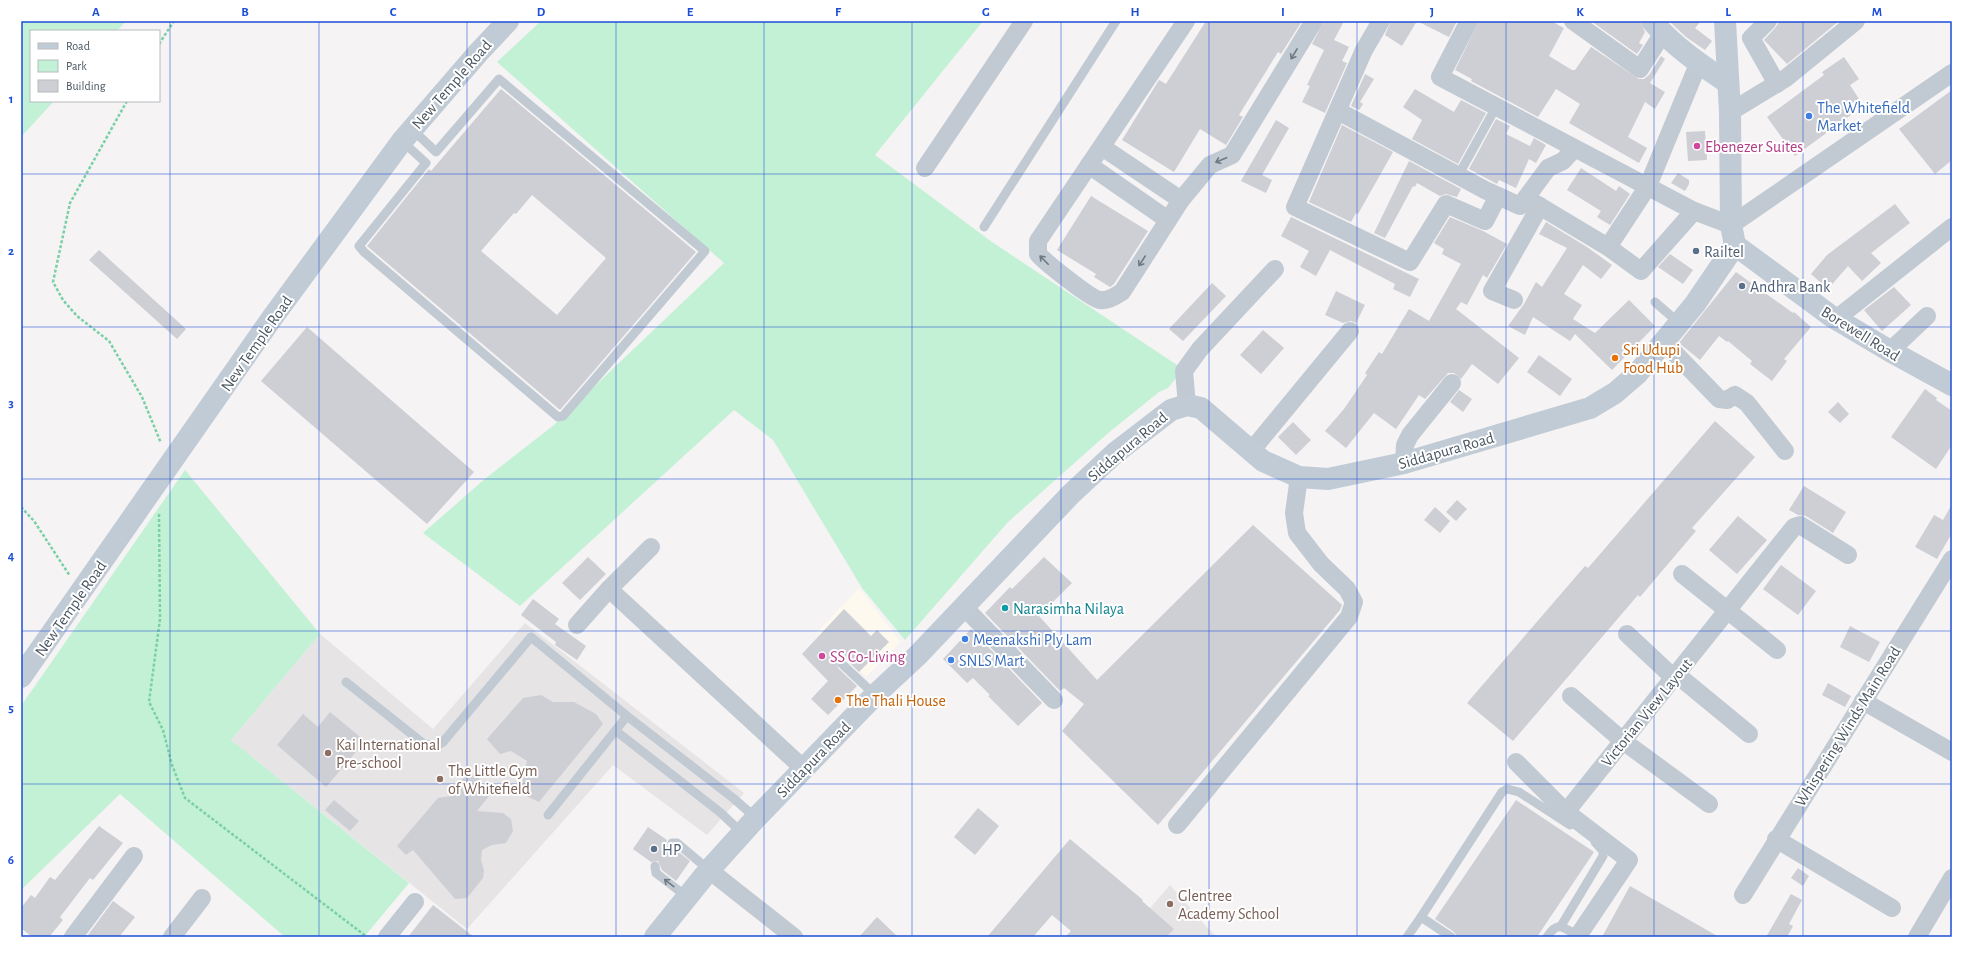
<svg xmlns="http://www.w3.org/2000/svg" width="1973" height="958" font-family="'Alegreya Sans',sans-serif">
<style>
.commercial{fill:#fdf9ef}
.education{fill:#e6e4e5}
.green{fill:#c3f1d5}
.building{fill:#cdcfd5;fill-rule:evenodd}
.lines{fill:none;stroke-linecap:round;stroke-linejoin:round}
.path{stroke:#7ad0a6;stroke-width:2.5;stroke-dasharray:3 2;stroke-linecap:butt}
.lane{stroke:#c1cad2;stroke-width:9}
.street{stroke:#c1cad2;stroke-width:18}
.secondary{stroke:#c1cbd6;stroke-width:22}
.oneway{stroke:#6e7983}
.grid{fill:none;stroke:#1d4ed8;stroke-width:1;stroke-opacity:0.55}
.shop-dot{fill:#3f7fe0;stroke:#fff;stroke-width:1.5}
.hotel-dot{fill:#d1479c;stroke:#fff;stroke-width:1.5}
.service-dot{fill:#5c6f8a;stroke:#fff;stroke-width:1.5}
.food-dot{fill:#e8710a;stroke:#fff;stroke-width:1.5}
.culture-dot{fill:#0f9aa8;stroke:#fff;stroke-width:1.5}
.education-dot{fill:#8d6e63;stroke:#fff;stroke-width:1.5}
.labels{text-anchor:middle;stroke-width:4;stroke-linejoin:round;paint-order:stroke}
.street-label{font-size:16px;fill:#4a5661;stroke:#fff}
.shop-label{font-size:16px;fill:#366cbe;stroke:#fff;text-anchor:start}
.hotel-label{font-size:16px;fill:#b23c85;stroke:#fff;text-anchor:start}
.service-label{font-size:16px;fill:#4e5e75;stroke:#fff;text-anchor:start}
.food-label{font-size:16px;fill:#c56008;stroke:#fff;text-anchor:start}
.culture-label{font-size:16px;fill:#0d838f;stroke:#fff;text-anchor:start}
.education-label{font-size:16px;fill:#785e54;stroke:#fff;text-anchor:start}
.neatline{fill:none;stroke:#1d4ed8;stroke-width:1.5}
.grid-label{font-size:13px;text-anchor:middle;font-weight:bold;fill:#1d4ed8}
</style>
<rect width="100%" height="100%" fill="#f5f3f3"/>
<path class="commercial" d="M859,588L901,642L866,677L817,632Z"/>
<g class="education">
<path d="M525,623L744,793L707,835L613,765L467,929L231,740L320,634L433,729Z"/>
<path d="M1170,885L1204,924L1217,937H1125Z"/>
</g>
<g class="green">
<path d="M21,21H126L117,31H31V101H54L21,137Z"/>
<path d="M541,21H983L875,155L992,242L1183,369L1168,388L1159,392L1107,434L1008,522L905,640L862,588L773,440L734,410L520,606L423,533L486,478L554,425L724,263L497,62Z"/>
<path d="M185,470L320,634L231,740L409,883L364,937H285L120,794L21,890V706Z"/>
</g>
<g class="building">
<path d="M1206,21H1302L1281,54L1278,52L1239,115L1243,117L1226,145L1200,129L1174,172L1122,140L1159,80L1166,84Z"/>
<path d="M1324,21H1344L1334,40L1349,47L1342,61L1347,63L1325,113L1302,102L1310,86L1307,85L1324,50L1312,44Z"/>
<path d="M1391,21H1417L1402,46L1385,35Z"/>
<path d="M1417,21H1457L1449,37Z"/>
<path d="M1479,21H1551L1564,28L1549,56L1572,70H1575L1591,47L1639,79H1644L1649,75L1661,56L1665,59L1650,83L1665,92L1655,109L1645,102L1628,137L1647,148L1639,163L1569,123L1580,104L1556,89L1538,117L1471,81L1472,79L1455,70Z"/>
<path d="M1591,21H1640L1645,32L1639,43L1643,45L1637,54Z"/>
<path d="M1669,21H1701L1695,28L1712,41L1705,50L1686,37Z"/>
<path d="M1780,21H1839L1787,64L1764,40L1775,28Z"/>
<path d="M1844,57L1859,79L1850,85L1859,99L1845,107L1851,115L1795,156L1767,117L1824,75L1822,72Z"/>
<path d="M1365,74L1374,79L1360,102L1363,104L1359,110L1351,106Z"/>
<path d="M501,89L696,252L560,410L367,246L429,169L431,171ZM532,195L606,258L557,315L481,251L514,213L516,214Z"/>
<path d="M1415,89L1454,112L1461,100L1486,113L1458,164L1412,139L1422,120L1403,107Z"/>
<path d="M1952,90V160L1935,174L1899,129Z"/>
<path d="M1496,119L1510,126L1506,134L1530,146L1534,138L1546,145L1536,163L1529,159L1516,188L1499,180L1497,184L1469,169Z"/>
<path d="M1276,120L1289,128L1262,175L1272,180L1266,193L1241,181Z"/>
<path d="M1342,125L1393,152L1358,214L1356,213L1351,222L1309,202Z"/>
<path d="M1705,131L1707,160L1688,161L1686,132Z"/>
<path d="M1409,161L1461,189L1457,197L1446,194L1440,196L1417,183L1415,187L1413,186L1385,238L1374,233Z"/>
<path d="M1581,168L1616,191L1619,186L1630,194L1610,225L1597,217L1601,211L1567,190Z"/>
<path d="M1678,173L1689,180V184L1685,191L1671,183Z"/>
<path d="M1091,196L1148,231L1114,284L1110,287L1094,277L1096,274L1057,250Z"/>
<path d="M1895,204L1910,223L1871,253L1881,263L1862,281L1848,266L1828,289L1811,274L1827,255Z"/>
<path d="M1291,217L1419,279L1410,297L1393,289L1395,284L1330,250L1316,276L1300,267L1309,251L1281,236Z"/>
<path d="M1450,217L1483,231L1507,244L1487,278L1483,275L1467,305L1461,302L1456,309L1519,358L1498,384L1472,364L1461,379L1454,373H1448L1425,399L1419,395L1396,429L1374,413L1346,448L1325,431L1344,409L1367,375L1365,373L1379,352L1382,354L1409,309L1429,321L1461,264L1442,254L1444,249L1434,243Z"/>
<path d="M1546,222L1587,247L1612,265L1601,279L1583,265L1564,294L1582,305L1573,319L1595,333L1629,300L1655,326L1612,370L1575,334L1570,341L1533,317L1525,335L1508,326L1524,304L1536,282L1542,287L1567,248L1539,234Z"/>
<path d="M99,250L186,329L177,339L89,260Z"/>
<path d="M1670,254L1693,270L1683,284L1658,267Z"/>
<path d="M1736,272L1793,313L1794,312L1811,327L1784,359L1787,361L1772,381L1750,364L1752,361L1728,341L1727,342L1719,336L1700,360L1679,343Z"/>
<path d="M1212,283L1226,296L1183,341L1169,329Z"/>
<path d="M1894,287L1911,305L1882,331L1864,310Z"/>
<path d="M1336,291L1365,305L1356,323L1351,321L1343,323L1325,315Z"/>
<path d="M307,327L474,472L427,524L261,381Z"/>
<path d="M1263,330L1284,348L1261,374L1240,355Z"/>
<path d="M1539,355L1572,379L1560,396L1527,372Z"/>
<path d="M1925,389L1937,398L1936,400L1952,411V445L1936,469L1891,437Z"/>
<path d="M1459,390L1472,399L1463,412L1450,402Z"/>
<path d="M1838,402L1849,414L1840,423L1828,412Z"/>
<path d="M1715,421L1755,457L1692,528L1696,531L1640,597L1638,595L1513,741L1467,703L1585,566L1588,568Z"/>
<path d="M1293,422L1311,440L1296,455L1278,437Z"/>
<path d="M1804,486L1846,512L1833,533L1806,516L1798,515L1789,510Z"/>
<path d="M1457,500L1467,509L1456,521L1446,512Z"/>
<path d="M1952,504V533L1937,559L1915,547L1934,515L1943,520Z"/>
<path d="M1435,507L1450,521L1440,533L1424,520Z"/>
<path d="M1738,516L1767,540L1737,574L1709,550Z"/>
<path d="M1253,525L1342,605L1340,610L1158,825L1062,731L1084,704L1064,688L1060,691L985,613L1010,587L1012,589L1044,557L1072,583L1039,616L1097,680Z"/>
<path d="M588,557L606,574L580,600L562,583Z"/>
<path d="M1781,565L1816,591L1798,615L1763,589Z"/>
<path d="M533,599L559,619L555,624L586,646L577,660L555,645L556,642L521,615Z"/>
<path d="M844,609L871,636L877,630L889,642L859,672L846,659L841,658L837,660L838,668L857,686L828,715L811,699L828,681L802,654Z"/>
<path d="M1850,626L1880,642L1869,662L1840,647Z"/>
<path d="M971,629L1042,703L1018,726L988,696L990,695L973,678L967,683L943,659Z"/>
<path d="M1828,683L1851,696L1845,707L1822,695Z"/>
<path d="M541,695L553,702H574L596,714L603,724L539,802L528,797L521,789L527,761L511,751L500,754L487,739L523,698Z"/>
<path d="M330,712L365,741L326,787L277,745L303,714L318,727Z"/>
<path d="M473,775L478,776L484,789L490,795L477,811L503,813L511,819L513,831L506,843L492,845L482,850L481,860L484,871L483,878L467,898L455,899L413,850L406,855L397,846L438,798L457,795L460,781L464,777Z"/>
<path d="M334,800L359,821L350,831L325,810Z"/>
<path d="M1516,800L1594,852L1537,937H1457L1454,932L1435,919Z"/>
<path d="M978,808L999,826L975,855L954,837Z"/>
<path d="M99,826L123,843L93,880L90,878L60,917L63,920L49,937H32L21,928V908L31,895L35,898L50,877L55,880Z"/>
<path d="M648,827L667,840L666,843L669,848L675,849L690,861L676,881L662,870L658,861L651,862L633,849Z"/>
<path d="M1070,839L1143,900L1142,901L1174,929L1166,937H1065L1071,931L1052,915L1033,937H987Z"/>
<path d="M1798,868L1809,876L1803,886L1791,878Z"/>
<path d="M1630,886L1719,937H1602Z"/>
<path d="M1791,894L1802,900L1789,924L1793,926L1787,937H1766Z"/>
<path d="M113,901L135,917L119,937H91L88,935Z"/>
<path d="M433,905L474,937H408Z"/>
<path d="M877,917L898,937H859Z"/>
</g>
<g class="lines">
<g class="path">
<path d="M159,44L174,21"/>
<path d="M127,101L70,203L53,282L63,300L77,316L109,341L142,397L161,443"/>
<path d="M21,507L34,521L70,576"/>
<path d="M159,514L160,619L149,702L163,730L172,765L185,798L367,937"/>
</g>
<g class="lane">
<path d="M402,141L426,163L359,246L364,252L558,417L563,416L705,251L499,79L436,152L412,129"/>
<path d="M1458,176L1496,107"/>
<path d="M984,227L1116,21"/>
<path d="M1655,302L1679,323"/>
<path d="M842,664L875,695"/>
<path d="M346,682L424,744L437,746L443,742L531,637L627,716"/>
<path d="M616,731L721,813L742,833"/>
<path d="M548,815L627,716L733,798L756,818"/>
<path d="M672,843H677L709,870"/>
<path d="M655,866L656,873L687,897"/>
<path d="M1421,917L1502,792L1507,789L1519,792L1570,825"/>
<path d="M1561,926L1603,856V851L1595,842"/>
<path d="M1407,937L1421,917L1451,937"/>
<path d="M1547,937C1558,920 1563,927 1578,936"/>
</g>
<g class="street">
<path d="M1186,21L1038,241V254C1045,262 1091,299 1100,300C1109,301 1115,296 1122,292L1181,200L1210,165L1232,155L1314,21"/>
<path d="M1381,21L1364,50L1295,207L1410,262L1446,204L1485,221L1498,196"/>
<path d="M1469,21L1440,77L1694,211L1731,225L1952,73"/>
<path d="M1573,21L1640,69L1663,33"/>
<path d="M1768,21L1751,38L1777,84"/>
<path d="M1338,111L1485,190L1520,206L1548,168L1563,161L1574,149"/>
<path d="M1730,112L1786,78L1856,21"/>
<path d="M1102,147L1181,200"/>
<path d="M1089,165L1168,220"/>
<path d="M925,168L1024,21"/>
<path d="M1526,198L1608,247L1641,271L1694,211"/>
<path d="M1608,247L1648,186L1699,62"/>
<path d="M1514,300L1492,291L1540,206"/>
<path d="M1836,319L1952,227"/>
<path d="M1664,342L1719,399L1727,400L1735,395L1747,403L1785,451"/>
<path d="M1890,351L1927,316"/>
<path d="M1187,405L1184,371L1200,349L1275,269"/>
<path d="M1252,450L1350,331"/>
<path d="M1404,463L1405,445L1410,435L1452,383"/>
<path d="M1682,574L1777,650"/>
<path d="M609,589L651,547"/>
<path d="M964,607L1054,700"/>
<path d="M577,625L609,589L803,768"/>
<path d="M1627,634L1674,678"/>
<path d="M1676,674L1749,734"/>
<path d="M1571,696L1623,741L1709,804"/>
<path d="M1863,701L1952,752"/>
<path d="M1516,762L1566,812"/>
<path d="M1177,825L1349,617L1354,602L1347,589L1321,564L1297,533L1294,513L1299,477"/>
<path d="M1776,839L1892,908"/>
<path d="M709,870L794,937"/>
<path d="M1743,895L1952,559"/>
<path d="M73,937L134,856"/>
<path d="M172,937L202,898"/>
<path d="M387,937L415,902"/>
<path d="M1580,937L1578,936L1629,860L1566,812L1794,527L1800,525L1848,555"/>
<path d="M1917,937L1952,878"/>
</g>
<g class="secondary">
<path d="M1652,21C1673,46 1701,65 1728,83"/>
<path d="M1725,21L1730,112L1731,225L1735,245"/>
<path d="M1735,245L1831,316L1890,351L1952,385"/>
<path d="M21,677L272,318L402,141L478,53L508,21"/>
<path d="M655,937L709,870L756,818L875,695L918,655L1070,495L1115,453L1171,410L1187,405L1201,408L1263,461L1299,477L1328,479L1404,463L1590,408L1615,393L1637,374L1695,304L1735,245"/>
</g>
</g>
<defs><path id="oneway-shaft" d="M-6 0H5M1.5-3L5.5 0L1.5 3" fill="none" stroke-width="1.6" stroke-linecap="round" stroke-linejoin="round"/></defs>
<g class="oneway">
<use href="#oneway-shaft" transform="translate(1294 54) rotate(121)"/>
<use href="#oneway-shaft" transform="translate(1221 160) rotate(157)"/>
<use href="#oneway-shaft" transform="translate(1044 260) rotate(-135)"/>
<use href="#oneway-shaft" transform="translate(1142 261) rotate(123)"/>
<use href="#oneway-shaft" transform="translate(669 883) rotate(-142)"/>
</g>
<path class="grid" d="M170,21V937M319,21V937M467,21V937M616,21V937M764,21V937M912,21V937M1061,21V937M1209,21V937M1357,21V937M1506,21V937M1654,21V937M1803,21V937M21,174H1952M21,327H1952M21,479H1952M21,631H1952M21,784H1952"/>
<g class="shop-dot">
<circle cx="1809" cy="116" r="4"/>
<circle cx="965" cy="639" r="4"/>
<circle cx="951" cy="660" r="4"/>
</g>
<g class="hotel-dot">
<circle cx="1697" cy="146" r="4"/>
<circle cx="822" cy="656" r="4"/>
</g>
<g class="service-dot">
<circle cx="1696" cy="251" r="4"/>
<circle cx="1742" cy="286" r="4"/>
<circle cx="654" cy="849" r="4"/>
</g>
<g class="food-dot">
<circle cx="1615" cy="358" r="4"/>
<circle cx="838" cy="700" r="4"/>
</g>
<circle class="culture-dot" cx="1005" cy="608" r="4"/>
<g class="education-dot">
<circle cx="328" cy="753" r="4"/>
<circle cx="440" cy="779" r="4"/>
<circle cx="1170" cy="904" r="4"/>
</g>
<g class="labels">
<g class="street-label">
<text transform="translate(451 84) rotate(-49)" y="6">New Temple Road</text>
<text transform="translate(1861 333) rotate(32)" y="6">Borewell Road</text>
<text transform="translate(256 343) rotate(-55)" y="6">New Temple Road</text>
<text transform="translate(1127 446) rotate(-40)" y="6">Siddapura Road</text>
<text transform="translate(1446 450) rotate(-16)" y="6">Siddapura Road</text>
<text transform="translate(70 608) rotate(-55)" y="6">New Temple Road</text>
<text transform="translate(1646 712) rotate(-51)" y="6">Victorian View Layout</text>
<text transform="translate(1847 726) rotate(-58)" y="6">Whispering Winds Main Road</text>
<text transform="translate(813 759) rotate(-46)" y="6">Siddapura Road</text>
</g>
<g class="shop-label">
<text x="1817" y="113">The Whitefield<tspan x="1817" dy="18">Market</tspan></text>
<text x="973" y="645">Meenakshi Ply Lam</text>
<text x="959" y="666">SNLS Mart</text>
</g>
<g class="hotel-label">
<text x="1705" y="152">Ebenezer Suites</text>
<text x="830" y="662">SS Co-Living</text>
</g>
<g class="service-label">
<text x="1704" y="257">Railtel</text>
<text x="1750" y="292">Andhra Bank</text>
<text x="662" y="855">HP</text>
</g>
<g class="food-label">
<text x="1623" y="355">Sri Udupi<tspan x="1623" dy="18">Food Hub</tspan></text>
<text x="846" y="706">The Thali House</text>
</g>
<g class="culture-label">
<text x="1013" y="614">Narasimha Nilaya</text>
</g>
<g class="education-label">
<text x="336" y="750">Kai International<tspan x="336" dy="18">Pre-school</tspan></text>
<text x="448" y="776">The Little Gym<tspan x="448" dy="18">of Whitefield</tspan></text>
<text x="1178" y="901">Glentree<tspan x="1178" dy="18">Academy School</tspan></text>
</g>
</g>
<rect width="1973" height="958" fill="none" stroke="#ffffff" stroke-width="44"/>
<rect x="30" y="30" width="130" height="72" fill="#ffffff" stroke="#b7bbc0"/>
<rect x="38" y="43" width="20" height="6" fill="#c1cbd6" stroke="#b7bbc0"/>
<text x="66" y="50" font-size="12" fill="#4a5661">Road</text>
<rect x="38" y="60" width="20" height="12" fill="#c3f1d5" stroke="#b7bbc0"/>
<text x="66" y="70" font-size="12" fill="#4a5661">Park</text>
<rect x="38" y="80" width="20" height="12" fill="#cdcfd5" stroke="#b7bbc0"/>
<text x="66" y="90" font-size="12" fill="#4a5661">Building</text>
<rect x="22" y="22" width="1929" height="914" class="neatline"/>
<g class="grid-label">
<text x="96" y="16">A</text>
<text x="245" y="16">B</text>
<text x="393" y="16">C</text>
<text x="541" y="16">D</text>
<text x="690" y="16">E</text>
<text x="838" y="16">F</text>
<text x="986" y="16">G</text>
<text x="1135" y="16">H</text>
<text x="1283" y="16">I</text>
<text x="1432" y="16">J</text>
<text x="1580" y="16">K</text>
<text x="1728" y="16">L</text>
<text x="1877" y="16">M</text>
<text x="11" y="103">1</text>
<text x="11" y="255">2</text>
<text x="11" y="407">3</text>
<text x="11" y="560">4</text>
<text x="11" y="712">5</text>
<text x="11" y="864">6</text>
</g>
</svg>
